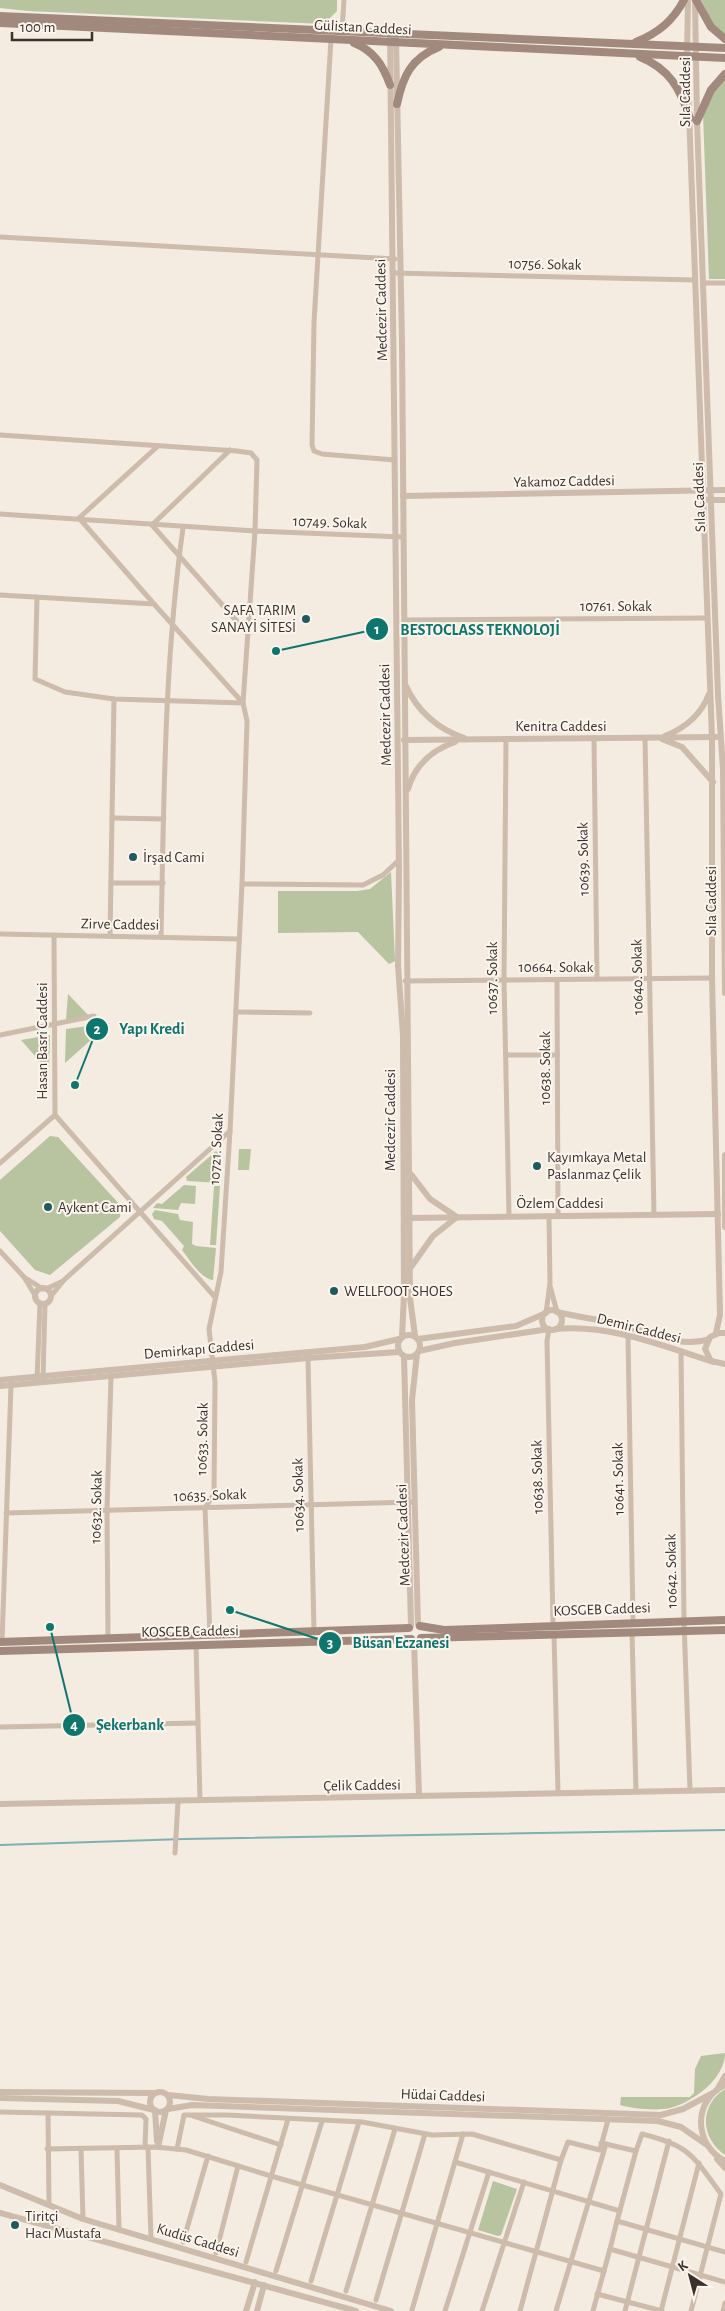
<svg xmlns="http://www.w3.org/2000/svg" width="725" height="2311" font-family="'Alegreya Sans',sans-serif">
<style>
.green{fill:#b8c4a0}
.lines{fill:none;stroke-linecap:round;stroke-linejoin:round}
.stream{stroke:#7fb0b2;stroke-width:2}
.minor{stroke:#cdbbac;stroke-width:5}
.tertiary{stroke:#cdbbac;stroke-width:6}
.secondary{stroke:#a18a7d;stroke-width:8}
.poi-dot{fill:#1f5a5e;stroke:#fbf5ee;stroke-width:2}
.labels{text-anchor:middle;stroke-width:4;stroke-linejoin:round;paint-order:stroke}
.street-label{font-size:15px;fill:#3b302b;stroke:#fbf5ee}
.poi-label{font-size:15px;fill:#3b302b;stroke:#fbf5ee;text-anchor:start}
.leader{fill:none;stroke:#0f766e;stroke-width:2}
.callout-dot{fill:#0f766e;stroke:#fbf5ee;stroke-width:2}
.mark-label{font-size:15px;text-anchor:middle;font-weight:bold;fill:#fff}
.callout-label{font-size:16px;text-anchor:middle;font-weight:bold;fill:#0f766e;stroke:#fbf5ee;stroke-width:4;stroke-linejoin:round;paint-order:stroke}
</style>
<rect width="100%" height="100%" fill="#f4ebe1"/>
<g class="green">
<path d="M0,0H337V11L324,24L28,11L0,8Z"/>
<path d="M701,0H725V34L713,24Z"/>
<path d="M725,79V279H709L703,114L712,93Z"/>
<path d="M391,872L395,961L389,964L358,932L278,933V891H357L370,889Z"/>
<path d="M68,994L89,1016L66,1020Z"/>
<path d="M110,1023L65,1063L66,1029Z"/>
<path d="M50,1035L49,1072L21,1040Z"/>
<path d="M50,1136L58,1137L121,1206L120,1217L50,1275L35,1270L0,1231V1180Z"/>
<path d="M239,1149H251L249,1170H238Z"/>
<path d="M216,1151L221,1155L220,1183L187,1181L186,1177Z"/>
<path d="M184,1185L196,1186L195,1204L181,1203L178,1210L153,1208L157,1203L162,1204Z"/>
<path d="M214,1186H220L216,1245H210Z"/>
<path d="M155,1210L178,1214L180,1220L193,1222L192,1244L196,1246L216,1248L213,1280C201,1279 189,1259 182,1250L184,1246L162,1221L154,1219L152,1214Z"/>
<path d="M725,2053C725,2079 693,2102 670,2108C656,2111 634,2109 620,2105L621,2097H690L694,2093L695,2069L701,2056Z"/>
<path d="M725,2089V2155C700,2138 699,2105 725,2089Z"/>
<path d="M493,2181L517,2189L501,2235L498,2236L478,2230Z"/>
</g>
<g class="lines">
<path class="stream" d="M0,1845L184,1839L725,1830"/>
<g class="minor">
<path d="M342,31L344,0"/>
<path d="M331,39L314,322L312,445L314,451L322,454L395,460"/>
<path d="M0,237L395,259"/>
<path d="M394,273L695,280"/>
<path d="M704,283H725"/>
<path d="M0,435L237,451L251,453L257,460L255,531L0,514"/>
<path d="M230,450L152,525L248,634"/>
<path d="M0,595L154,604L243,703L255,531L403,537"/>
<path d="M37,597L35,679L65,692L114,699L243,703L247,721L242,884L230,1131L221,1272L209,1329L215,1382L214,1494L205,1508L210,1635"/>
<path d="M154,604L79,518L158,446"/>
<path d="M404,620L708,618"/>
<path d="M594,738L597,979"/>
<path d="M645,738L654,1215"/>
<path d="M506,739L504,980L509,1216"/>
<path d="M112,818L164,819"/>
<path d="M111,883H163"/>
<path d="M242,884L363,885L383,875L399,860"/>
<path d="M0,934L239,939"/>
<path d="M54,935L55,1115L214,1296"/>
<path d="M110,936L114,699"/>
<path d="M161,937C164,800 164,664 183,528"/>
<path d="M557,980L558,1216"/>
<path d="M405,981L712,978"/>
<path d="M236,1012L310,1013"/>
<path d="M0,1035L94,1016"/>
<path d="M506,1055H557"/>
<path d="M0,1163L55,1115"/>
<path d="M0,1251L24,1277L36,1297"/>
<path d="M24,1277L43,1289"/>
<path d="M550,1286L557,1312"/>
<path d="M46,1289L63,1281"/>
<path d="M51,1296L64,1280L230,1131"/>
<path d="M546,1313L550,1283L549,1216"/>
<path d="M549,1329L547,1341L553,1624"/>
<path d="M628,1336L633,1621"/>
<path d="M681,1351L684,1621L690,1790"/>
<path d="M308,1358L314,1632"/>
<path d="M43,1379L45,1304"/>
<path d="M37,1380L40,1303"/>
<path d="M6,1513L414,1502"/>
<path d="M632,1632L636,1792"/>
<path d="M554,1635L558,1793"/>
<path d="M108,1639L107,1510L111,1376"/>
<path d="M2,1642L11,1385"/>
<path d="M196,1644L200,1800"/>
<path d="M0,1727L198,1723"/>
<path d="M175,1853L178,1801"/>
<path d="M0,2112L142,2115L146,2119L145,2147"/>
<path d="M48,2113L49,2204"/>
<path d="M193,2116L281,2145"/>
<path d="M601,2143L636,2151L642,2134C691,2146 693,2156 721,2194L691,2311"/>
<path d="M148,2147L151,2239"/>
<path d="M47,2149L155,2147L186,2150L271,2176L604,2271"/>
<path d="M81,2149L83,2219"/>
<path d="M117,2149L119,2230"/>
<path d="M177,2149L184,2115H227L362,2122L432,2135L472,2134L561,2160L568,2142L600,2150L608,2120"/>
<path d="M636,2151L617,2221L725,2252"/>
<path d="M455,2162L620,2211"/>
<path d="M183,2242L208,2156"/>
<path d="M610,2249L617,2221"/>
<path d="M216,2253L238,2166"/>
<path d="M246,2262L288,2119"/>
<path d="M276,2271L322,2121"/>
<path d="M311,2281L359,2122"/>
<path d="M346,2291L395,2129"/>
<path d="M597,2294L662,2311"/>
<path d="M376,2300L425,2134"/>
<path d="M412,2310L463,2134"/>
<path d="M445,2311L489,2172"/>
<path d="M482,2311L524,2182"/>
<path d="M520,2311L561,2160"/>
<path d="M556,2311L606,2144"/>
<path d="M593,2311L610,2249L725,2282"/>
<path d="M625,2311L669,2141"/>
<path d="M661,2311L699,2163"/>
<path d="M723,2311L725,2303"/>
</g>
<g class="tertiary">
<path d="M688,0L687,57L712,738V978L720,1315L716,1333"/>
<path d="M695,0L697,121L718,695L723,769L725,993"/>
<path d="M390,33L399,870L398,965L403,1035L404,1295L402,1337"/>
<path d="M396,38L402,343L410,1298L415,1336"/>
<path d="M403,496L725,490"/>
<path d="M703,500H725"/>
<path d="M406,686C417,711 438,729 464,738"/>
<path d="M665,736C685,728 701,715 709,694"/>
<path d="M662,739L682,747L713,782"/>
<path d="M404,740L716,737"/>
<path d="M408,789C415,765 432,750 455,742"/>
<path d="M725,1155V1227"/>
<path d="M410,1173L430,1199L457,1217L433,1236L411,1267"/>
<path d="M407,1218L718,1214"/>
<circle cx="43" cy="1296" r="8"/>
<circle cx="552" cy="1320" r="10"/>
<path d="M557,1312C579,1317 601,1320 622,1325C650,1332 680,1349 709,1339"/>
<path d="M556,1329C610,1324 663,1346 714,1362"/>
<path d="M725,1333H719L710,1337L705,1349L711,1361L725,1364"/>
<circle cx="409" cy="1346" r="11"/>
<path d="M418,1339L516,1326L546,1313"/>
<path d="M419,1351L455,1343L549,1329"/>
<path d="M417,1354L412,1400L418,1625"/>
<path d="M404,1356L411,1626"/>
<path d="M0,1380L365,1347L399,1339"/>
<path d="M0,1386L308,1358L399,1352"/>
<path d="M414,1641L419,1796"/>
<path d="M0,1804L725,1790"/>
<path d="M725,2085C692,2101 694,2145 725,2161"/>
<path d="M717,2090L725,2076"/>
<circle cx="160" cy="2102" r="10"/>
<path d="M0,2092L155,2093"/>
<path d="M168,2095L208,2099L661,2115L683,2109L713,2093"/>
<path d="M0,2098L118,2101L154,2110"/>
<path d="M168,2109L192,2105L658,2121L681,2127L707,2145"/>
<path d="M155,2110L157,2141"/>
<path d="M158,2147L166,2110"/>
<path d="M717,2159L725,2168"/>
<path d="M0,2185L83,2219L391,2311"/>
<path d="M0,2213L356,2311"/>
<path d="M246,2311L255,2282"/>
<path d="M257,2311L264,2285"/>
</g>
<g class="secondary">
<path d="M696,0L711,27L725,39"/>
<path d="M0,16L725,48"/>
<path d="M0,23L725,58"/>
<path d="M636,42C658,33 673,21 684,0"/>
<path d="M354,43C374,51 383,65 390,85"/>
<path d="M640,57C670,69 680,89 690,118"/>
<path d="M397,104C403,76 411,58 439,47"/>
<path d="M697,121L711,90L725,74"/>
<path d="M420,1626L444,1630L725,1620"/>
<path d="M421,1638L725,1630"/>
<path d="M0,1642L409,1628"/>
<path d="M0,1651L411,1639"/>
</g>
</g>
<g class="poi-dot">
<circle cx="306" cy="619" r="5"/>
<circle cx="133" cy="857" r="5"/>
<circle cx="537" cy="1166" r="5"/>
<circle cx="48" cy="1207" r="5"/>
<circle cx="334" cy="1291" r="5"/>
<circle cx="15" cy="2225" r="5"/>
</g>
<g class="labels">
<g class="street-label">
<text transform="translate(363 27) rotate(3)" y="5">Gülistan Caddesi</text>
<text transform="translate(685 92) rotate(-90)" y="5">Sıla Caddesi</text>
<text transform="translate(545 264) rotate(1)" y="5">10756. Sokak</text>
<text transform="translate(381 310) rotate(-91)" y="5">Medcezir Caddesi</text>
<text transform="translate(564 481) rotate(-1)" y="5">Yakamoz Caddesi</text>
<text transform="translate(699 497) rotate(-92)" y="5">Sıla Caddesi</text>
<text transform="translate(330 522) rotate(2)" y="5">10749. Sokak</text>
<text x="616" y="611">10761. Sokak</text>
<text transform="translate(385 715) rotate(-91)" y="5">Medcezir Caddesi</text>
<text x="561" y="731">Kenitra Caddesi</text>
<text transform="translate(583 859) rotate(-91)" y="5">10639. Sokak</text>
<text transform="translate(711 901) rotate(-90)" y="5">Sıla Caddesi</text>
<text transform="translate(120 924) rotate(1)" y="5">Zirve Caddesi</text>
<text x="556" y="972">10664. Sokak</text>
<text transform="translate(637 977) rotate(-91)" y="5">10640. Sokak</text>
<text transform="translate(492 978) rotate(-90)" y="5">10637. Sokak</text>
<text transform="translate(42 1041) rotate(-90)" y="5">Hasan Basri Caddesi</text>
<text transform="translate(545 1068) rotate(-90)" y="5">10638. Sokak</text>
<text transform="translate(390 1120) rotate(-90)" y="5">Medcezir Caddesi</text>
<text transform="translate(216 1149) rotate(-87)" y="5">10721. Sokak</text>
<text x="560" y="1208">Özlem Caddesi</text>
<text transform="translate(639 1328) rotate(14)" y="5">Demir Caddesi</text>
<text transform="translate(199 1349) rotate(-5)" y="5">Demirkapı Caddesi</text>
<text transform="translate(202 1439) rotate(-89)" y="5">10633. Sokak</text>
<text transform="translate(537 1477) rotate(-91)" y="5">10638. Sokak</text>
<text transform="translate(618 1479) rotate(-91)" y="5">10641. Sokak</text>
<text transform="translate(210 1495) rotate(-2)" y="5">10635. Sokak</text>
<text transform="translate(298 1495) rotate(-91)" y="5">10634. Sokak</text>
<text transform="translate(96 1507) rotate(-89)" y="5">10632. Sokak</text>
<text transform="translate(403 1535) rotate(-92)" y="5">Medcezir Caddesi</text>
<text transform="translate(671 1571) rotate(-91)" y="5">10642. Sokak</text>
<text transform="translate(602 1609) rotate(-2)" y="5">KOSGEB Caddesi</text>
<text transform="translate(190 1631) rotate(-1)" y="5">KOSGEB Caddesi</text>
<text transform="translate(362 1785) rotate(-1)" y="5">Çelik Caddesi</text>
<text transform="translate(443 2095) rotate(2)" y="5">Hüdai Caddesi</text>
<text transform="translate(198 2240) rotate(17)" y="5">Kudüs Caddesi</text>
</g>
<g class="poi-label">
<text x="296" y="615" text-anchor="end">SAFA TARIM<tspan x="296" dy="17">SANAYİ SİTESİ</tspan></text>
<text x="143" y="862">İrşad Cami</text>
<text x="547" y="1162">Kayımkaya Metal<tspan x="547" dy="17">Paslanmaz Çelik</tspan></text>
<text x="58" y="1212">Aykent Cami</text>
<text x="344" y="1296">WELLFOOT SHOES</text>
<text x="25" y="2221">Tiritçi<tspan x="25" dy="17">Hacı Mustafa</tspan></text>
</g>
</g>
<path class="leader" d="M276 651L377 629M75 1085L97 1029M230 1610L330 1643M50 1627L74 1725"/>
<g class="callout-dot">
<circle cx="276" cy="651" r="5"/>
<circle cx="75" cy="1085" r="5"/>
<circle cx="230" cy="1610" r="5"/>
<circle cx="50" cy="1627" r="5"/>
<circle cx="377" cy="629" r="12"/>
<circle cx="97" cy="1029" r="12"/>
<circle cx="330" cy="1643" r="12"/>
<circle cx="74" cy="1725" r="12"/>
</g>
<g class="mark-label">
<text x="377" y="634">1</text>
<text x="97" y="1034">2</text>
<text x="330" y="1648">3</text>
<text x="74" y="1730">4</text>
</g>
<g class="callout-label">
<text x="480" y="635">BESTOCLASS TEKNOLOJİ</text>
<text x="152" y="1034">Yapı Kredi</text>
<text x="401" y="1648">Büsan Eczanesi</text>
<text x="130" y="1730">Şekerbank</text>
</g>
<g transform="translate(690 2276) rotate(324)" stroke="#fbf5ee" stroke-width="4" paint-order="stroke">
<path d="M0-4L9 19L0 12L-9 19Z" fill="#3b302b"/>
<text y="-8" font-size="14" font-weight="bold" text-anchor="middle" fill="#3b302b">K</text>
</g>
<path d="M12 32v8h80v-8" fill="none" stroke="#3b302b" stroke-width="2.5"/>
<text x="20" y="32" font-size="15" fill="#3b302b" stroke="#fbf5ee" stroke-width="4" paint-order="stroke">100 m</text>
</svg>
